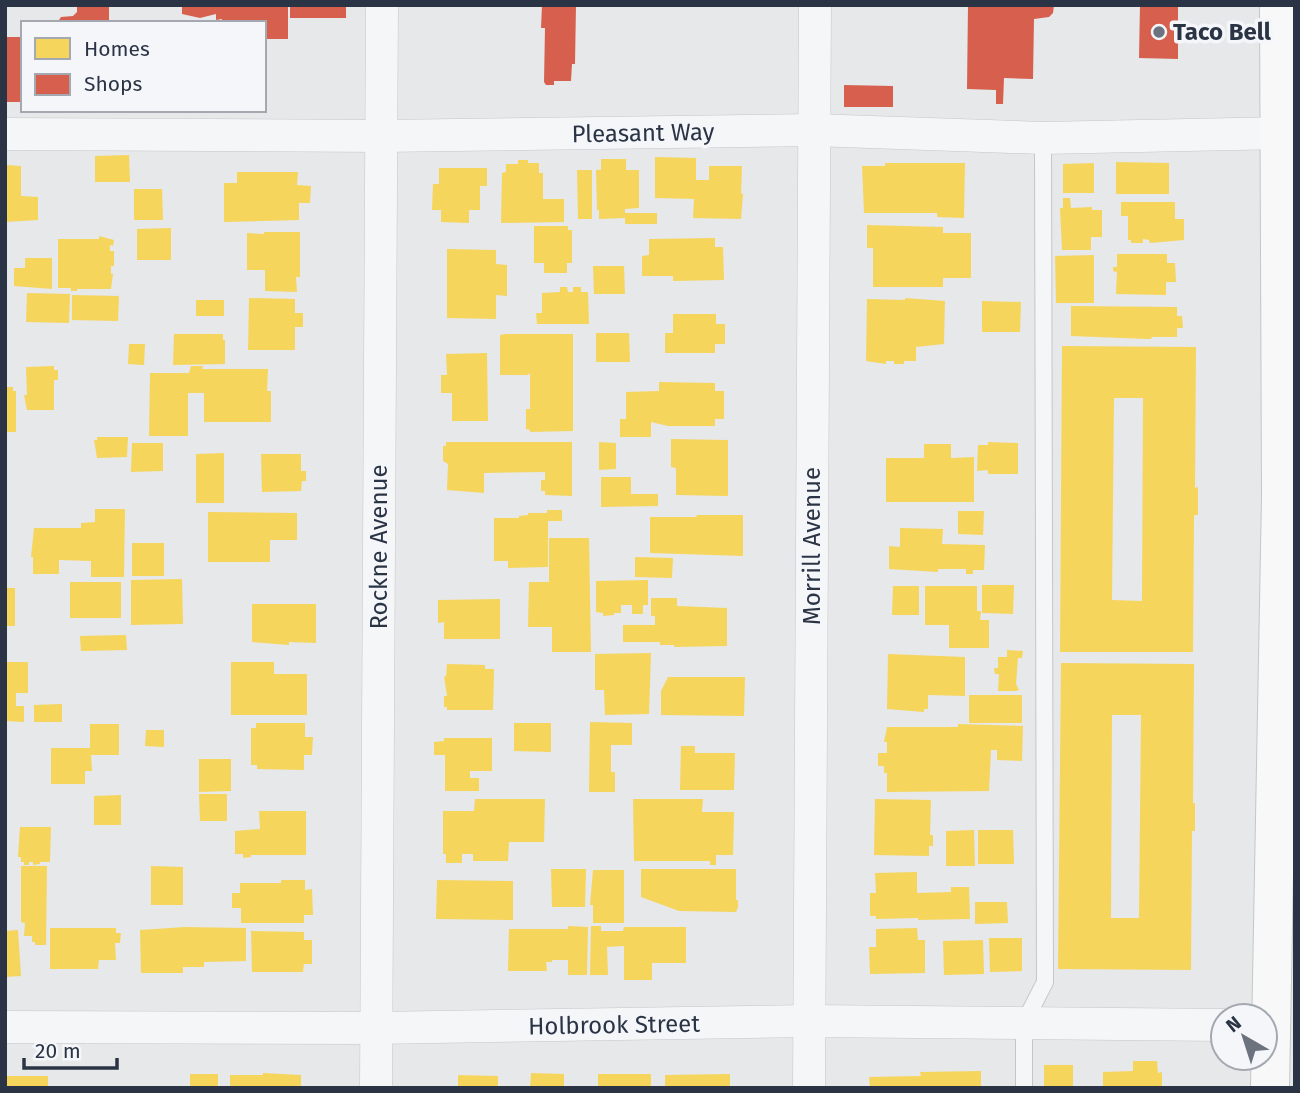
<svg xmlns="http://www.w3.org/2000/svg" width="1300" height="1093" font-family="'Fira Sans',sans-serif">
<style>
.homes{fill:#f6d55c;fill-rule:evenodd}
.shops{fill:#d6604d}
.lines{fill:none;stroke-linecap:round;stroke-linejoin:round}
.service-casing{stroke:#c4c6c8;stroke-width:18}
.minor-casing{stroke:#c4c6c8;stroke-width:33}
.secondary-casing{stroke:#c4c6c8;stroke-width:40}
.service{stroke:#f5f6f7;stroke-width:16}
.minor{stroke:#f5f6f7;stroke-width:32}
.secondary{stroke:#f8f8f8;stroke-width:38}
.poi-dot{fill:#6c737f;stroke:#f4f6f9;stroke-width:2.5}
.labels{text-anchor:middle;stroke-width:7;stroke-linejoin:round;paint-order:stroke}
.poi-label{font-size:24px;font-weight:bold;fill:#2b3445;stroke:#f4f6f9;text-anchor:start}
.street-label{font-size:24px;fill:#2b3445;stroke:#f4f6f9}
</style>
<rect width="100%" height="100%" fill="#e6e8ea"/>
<g class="homes">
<path d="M129,155L130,182H95V156Z"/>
<path d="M655,157L696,158V180H709V166H742L741,193L743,194L741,219L693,218L694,199L655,198Z"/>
<path d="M601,159H626V170H639V208L625,209V213H657V224H625V218L599,219V210H597L596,170H601Z"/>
<path d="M518,160H528V163H539V173H543V199H564V222L501,223L502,173L506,172V164H518Z"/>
<path d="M1116,162L1169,163V194H1116Z"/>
<path d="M885,163H965L964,218L937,217V213H864L862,166H885Z"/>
<path d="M1094,163V193H1063V164Z"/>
<path d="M5,165L21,166V196L38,197V220L5,222Z"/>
<path d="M439,168H487V186H480V210H469V223L441,222V210H432L433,184H439Z"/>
<path d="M577,170H592V219H578Z"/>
<path d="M237,172H298L297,185L311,186L310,203H299V220L224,222V183H237Z"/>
<path d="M134,189H162L163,220H134Z"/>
<path d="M1063,198H1070L1071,208L1092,207V210H1102V237H1091V250H1062L1060,208H1063Z"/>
<path d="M1121,202H1175V219H1184V240L1150,243L1149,240L1143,239V243H1131V240H1128V216H1121Z"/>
<path d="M867,225L943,227V233H971V278H943V287H873V248H867Z"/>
<path d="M534,226H568V230H572V263H567V273H544V263H534Z"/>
<path d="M171,228V260H137V229Z"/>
<path d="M264,232H300V277H296L297,292L265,291V270H247V233L264,234Z"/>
<path d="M99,236L114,240L113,246L110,245V251H114V266H111V274H113L111,289H77V291H71V288H58V239H99Z"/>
<path d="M715,238V247H723L724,280L673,281V276H642V256L649,255V239Z"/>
<path d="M447,249L496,250V264L507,265V296L496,295V319L447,318Z"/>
<path d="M1117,254H1167V263H1175L1176,282H1166V295L1116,294L1117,272L1113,271V267H1117Z"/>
<path d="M1094,255V303H1056L1055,256Z"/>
<path d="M25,258H52V289L14,286V268H25Z"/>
<path d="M593,266H624L625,294H594Z"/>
<path d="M560,287H567L568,292H573V287H581V292H588L589,324H537L536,313H542V293L560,292Z"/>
<path d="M27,293L70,294L69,323L26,322Z"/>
<path d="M72,295L119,296L118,321L72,320Z"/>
<path d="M249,298L295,299V313H303V327H295V350H248Z"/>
<path d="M905,298L945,301L944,344L916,347V361H904V364H894V361H886V364L866,361L867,299L905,300Z"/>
<rect x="196" y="300" width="28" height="16"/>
<path d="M982,301L1021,302L1020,332H982Z"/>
<path d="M1071,306L1177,307V316H1182L1183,328H1177V337H1152L1151,339H1147L1071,336Z"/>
<path d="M673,314H716V324H725V344H715V353H665V333H673Z"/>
<path d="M596,333H629L630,362H596Z"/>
<path d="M174,334H223V340H225V364L173,365Z"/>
<path d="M506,334H573V431L530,432V430L526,429V409H530V373L528,375H500V335Z"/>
<path d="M129,344H145L144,365L128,364Z"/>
<path d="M1062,346L1196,347L1195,488L1198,487V515H1194L1193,652H1060ZM1114,398H1143L1142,601L1112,600Z"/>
<path d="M487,353L488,421H452V393H441V375H447L446,354Z"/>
<path d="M54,366V370H58V380H54V410H27L24,395H27L26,367Z"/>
<path d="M191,366H203L202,369H268L267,391H271V422H204V393H188V436H149L150,373H189Z"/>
<path d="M659,382L715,383V391H724V419H715V426H668L651,422V437H620V419H626V392L659,391Z"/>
<path d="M5,387H13V391H16V432H5Z"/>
<path d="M97,437H128L127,457L97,458L94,440H97Z"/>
<path d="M671,439L728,440V496L676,495V468L671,467Z"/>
<path d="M446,442H572V496L545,495V491H541V480H545V472L484,473V493L447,490L448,464L443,461V446H446Z"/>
<path d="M599,442L616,443V469L599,470Z"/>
<path d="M988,442L1018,443V474H988V470L977,471L978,445H988Z"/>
<path d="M132,443H163V471L131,472Z"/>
<path d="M924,444H951V458L974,457V502H886V458H924Z"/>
<path d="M224,453V503H196V454Z"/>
<path d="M261,454H301V471H306V481H302L301,491L262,492Z"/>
<path d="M601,477H631V494H658V506L601,507Z"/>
<path d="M95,509H125L124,577H91V561L59,560V574H33V557H31L34,528H81V523L95,522Z"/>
<path d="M547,510H562V521H548V567L508,568V561H494V518H519V516L528,515V513H547Z"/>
<path d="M958,511H984L983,535L958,534Z"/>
<path d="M208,512L297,513V540H270V562H208Z"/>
<path d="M697,515H743V556L650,553V517H696Z"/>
<path d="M900,528L943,529L942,544L985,545L984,570H973V574H966V569H938V572L889,569V546L900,547Z"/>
<path d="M549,538H589L591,652H552V627H528L529,582H549Z"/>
<rect x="132" y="543" width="32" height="33"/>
<path d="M635,557L673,558L672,578L635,577Z"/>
<path d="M182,579L183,624L131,625V580Z"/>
<path d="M648,580V605H643V614H632V605H621V613H614V615L603,616V613L596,612V581Z"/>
<rect x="70" y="582" width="51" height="36"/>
<path d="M982,585H1014L1013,614L982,613Z"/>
<path d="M893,586H919V615H892Z"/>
<path d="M925,586H977V611H981L980,620H989V648H949V625H925Z"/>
<rect x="5" y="588" width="10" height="38"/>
<path d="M651,598H677V606L727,608V646L674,647V645H660V642H623V625H655V616H651Z"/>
<path d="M500,599V639H444V622L438,623V600Z"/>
<path d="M252,604H316V643L289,642V645L252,642Z"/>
<path d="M126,635L127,650L81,651L80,636Z"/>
<path d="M1007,650L1023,651L1022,658H1018L1016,684L1019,690L1016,691H998L999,674H995L994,668H998V657H1007Z"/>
<path d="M651,653L649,714L605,715L604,690H595V654Z"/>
<path d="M888,654L965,657V696L928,695V709H924V712L887,709Z"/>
<path d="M5,662H28V693H16V706H24V722L5,721Z"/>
<path d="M231,662H274V674H307V715H231Z"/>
<path d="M1061,663L1194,664L1193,803H1195V831H1192L1191,970L1058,969ZM1112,715H1141L1139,918H1111Z"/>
<path d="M447,664L485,665V669H494L493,710H447V707H444V696H447L444,676L446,677Z"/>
<path d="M668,677H745L744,716L661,715V691Z"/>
<rect x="969" y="695" width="53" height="28"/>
<path d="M62,704V722H34V705Z"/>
<path d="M590,722L632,723V745H611V772H615V792H589Z"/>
<path d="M256,723H305V737H313L312,755H304V770L257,769V765H251V728H256Z"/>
<path d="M514,723H551V752L514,751Z"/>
<path d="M90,724H119V755H91L92,771H85V784H51V748H90Z"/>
<path d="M958,724L1023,726L1022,761L997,760V750H991L989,791L887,792V773H884V766H878V753H887V742H884L887,727H958Z"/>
<path d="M146,730H164V747L145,746Z"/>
<path d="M444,738H492V771H470V778H479V791H445V755H434V742L444,741Z"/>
<path d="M681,746H695V753H735L734,790H680Z"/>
<path d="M199,759H231V791L199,792Z"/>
<path d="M199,794H227V821H200Z"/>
<path d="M121,795V825H94V796Z"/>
<path d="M475,799H545L544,842H509L508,861H473V854H462V863H446V854H443V811H474Z"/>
<path d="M633,799H703L702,812H734L733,855H716V865H710V861H634Z"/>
<path d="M875,799L931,800L930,835H933V846H929V856L874,855Z"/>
<path d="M259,811H306V855H251V857L243,858V854H235V831L260,829Z"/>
<path d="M20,827H51L50,862H40V864L33,865V862H29V865H24V862H21V857H18Z"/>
<path d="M974,830L975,866H946V831Z"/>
<path d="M978,830H1013L1014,864H978Z"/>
<path d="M21,866H47L46,945H35V942H32V936H24L25,923L21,922Z"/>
<path d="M151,866L183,867V905H151Z"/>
<path d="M551,869H586L585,907H552Z"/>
<path d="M641,869H736V900H738V907L736,912L679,911L641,897Z"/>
<path d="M593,870H624V923H593V905H590Z"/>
<path d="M917,872V893L951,892V887H969L970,919L918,920V918L876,919V916H870V893H876L875,873Z"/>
<path d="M281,880H305V890L312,889L313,915H304V923H241V908H232V893H240V883H281Z"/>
<path d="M437,880L513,881V920L436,919Z"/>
<path d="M975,902H1007L1008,923L975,924Z"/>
<path d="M568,926L588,927L587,975H568V960H552V962H546L547,971H508L509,929H568Z"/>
<path d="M591,926H601V931H623L624,927H686V963H652V980H624V946L607,947L608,975H590Z"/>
<path d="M185,927L246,928V961L204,962V967H183V973H141L140,930Z"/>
<path d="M50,928H116V933H121L120,943H115L116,960H99L98,969H50Z"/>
<path d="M917,928L918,940H925V973L870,974L869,947H876V929Z"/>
<path d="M18,930L21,976L5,977V931Z"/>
<path d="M251,931L304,932V940H312V964H304L303,972H252Z"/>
<path d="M989,938H1022V971L990,972Z"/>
<path d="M983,940L984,974L944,975L943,941Z"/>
<path d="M1133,1061H1157L1158,1073L1162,1072V1088H1103V1072L1133,1071Z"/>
<rect x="1044" y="1065" width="29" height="23"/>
<path d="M981,1071V1088H870L869,1077L921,1076L920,1072Z"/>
<path d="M263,1073L301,1075V1088H230V1075H263Z"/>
<path d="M531,1073L564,1074V1088H530Z"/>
<rect x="190" y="1074" width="28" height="14"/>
<rect x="598" y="1074" width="53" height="14"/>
<path d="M730,1074V1088H665V1075Z"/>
<path d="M458,1075L498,1076V1088H458Z"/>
<rect x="5" y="1076" width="43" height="12"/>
</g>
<g class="shops">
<path d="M77,5H109V23H57L61,17L73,16L77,12Z"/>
<path d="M182,5H288V39H264V23H222V19L216,20V14L200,18L182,14Z"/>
<rect x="290" y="5" width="56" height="13"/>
<path d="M542,5H576L575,64H572L571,81H554V85H546L544,82L545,28H541Z"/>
<path d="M968,5H1054L1053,13L1049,17L1034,19L1033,79L1004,78L1003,104H996V90L967,89Z"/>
<path d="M1140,5H1178V59L1139,58Z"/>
<rect x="5" y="37" width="18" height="65"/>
<path d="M844,85L893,86V107H844Z"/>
</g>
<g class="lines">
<defs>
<path id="service" d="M1024,1088V1023L1045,982L1043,138"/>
<g id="minor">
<path d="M5,134L382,136L813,130L1043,138L1281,133"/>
<path d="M5,1027L376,1028L810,1021L1223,1025"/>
<path d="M376,1088L382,5"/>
<path d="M809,1088L815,5"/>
</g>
<path id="secondary" d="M1270,1088L1281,496L1279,5"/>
</defs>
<use href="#service" class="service-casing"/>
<use href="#minor" class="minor-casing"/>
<use href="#secondary" class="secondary-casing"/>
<use href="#service" class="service"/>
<use href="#minor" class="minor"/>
<use href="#secondary" class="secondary"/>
</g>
<circle class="poi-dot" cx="1159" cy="32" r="7"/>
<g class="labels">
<g class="poi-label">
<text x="1173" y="40">Taco Bell</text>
</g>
<g class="street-label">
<text transform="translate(643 133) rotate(-1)" y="8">Pleasant Way</text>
<text transform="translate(812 546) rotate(-90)" y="8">Morrill Avenue</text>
<text transform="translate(379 547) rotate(-90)" y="8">Rockne Avenue</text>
<text transform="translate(614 1025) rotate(-1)" y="8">Holbrook Street</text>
</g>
</g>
<rect width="1300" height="1093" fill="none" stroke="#2b3445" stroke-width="14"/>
<rect x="21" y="21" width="245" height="91" fill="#f4f6f9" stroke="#a4a8b1" stroke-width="2"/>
<rect x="35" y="38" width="35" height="21" fill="#f6d55c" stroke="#a4a8b1" stroke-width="2"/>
<text x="84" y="56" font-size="21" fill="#2b3445">Homes</text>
<rect x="35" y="74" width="35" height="21" fill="#d6604d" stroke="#a4a8b1" stroke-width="2"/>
<text x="84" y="91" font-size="21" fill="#2b3445">Shops</text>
<g transform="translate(1244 1037) rotate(321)"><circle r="33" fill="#f4f6f9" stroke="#a4a8b1" stroke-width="2"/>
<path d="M0-5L12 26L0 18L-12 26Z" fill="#6c737f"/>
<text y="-10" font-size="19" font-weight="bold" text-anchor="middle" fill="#2b3445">N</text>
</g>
<path d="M24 1058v10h93v-10" fill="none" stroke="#2b3445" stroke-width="3.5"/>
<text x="35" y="1058" font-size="21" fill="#2b3445" stroke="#f4f6f9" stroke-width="5" paint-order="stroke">20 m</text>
</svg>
